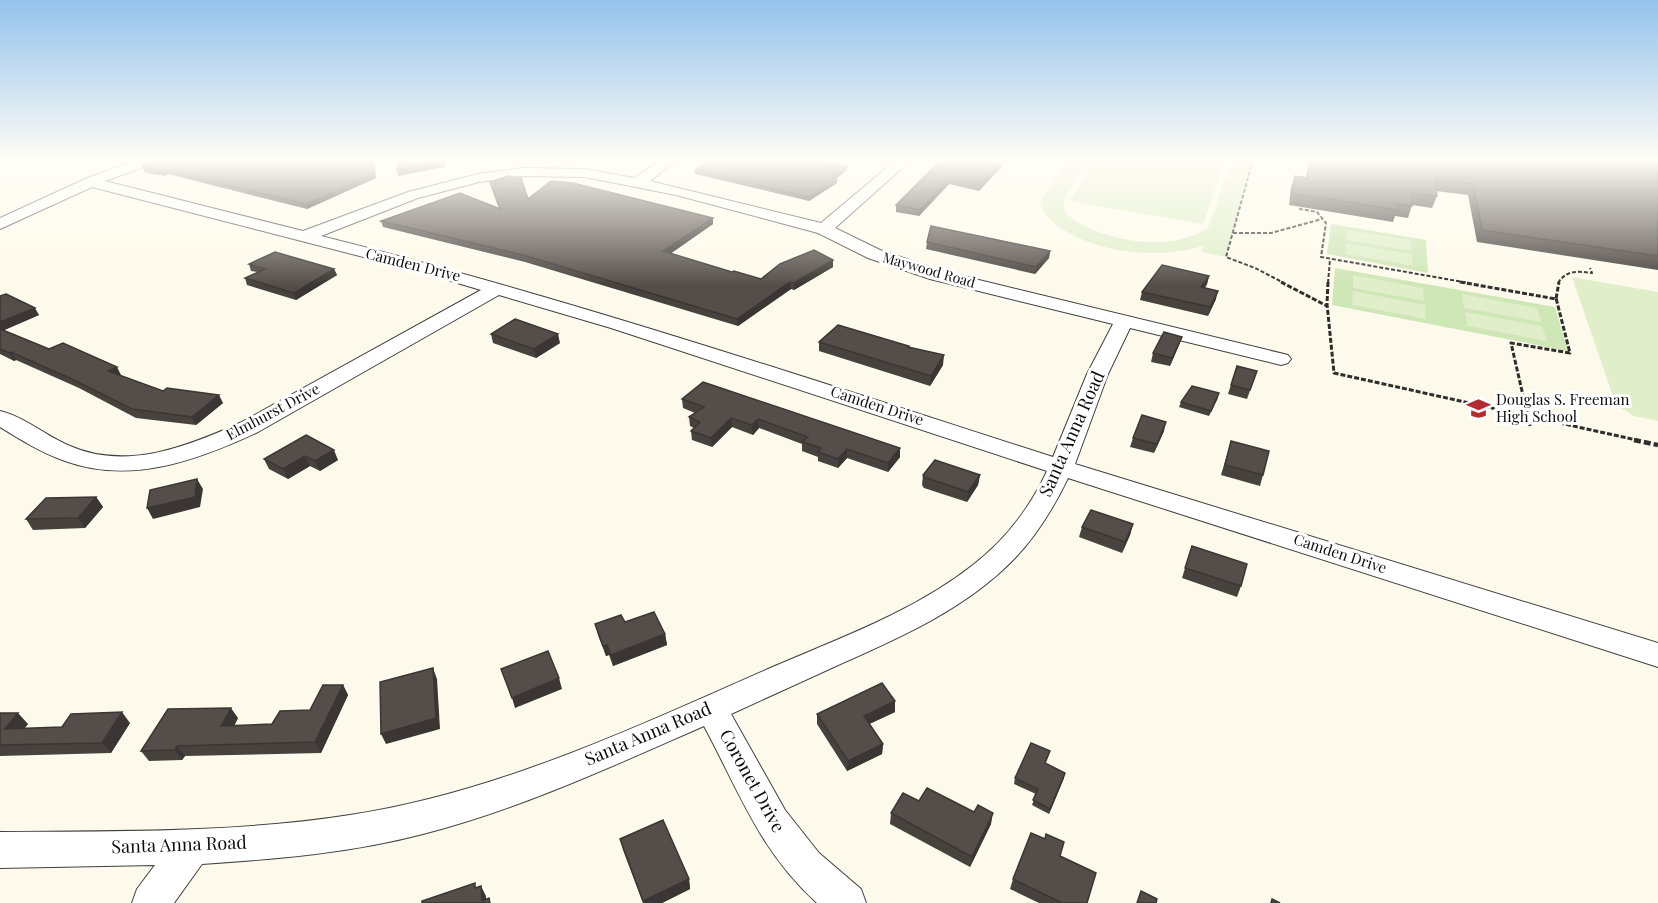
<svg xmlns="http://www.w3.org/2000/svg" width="1658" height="903" font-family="'Playfair Display',serif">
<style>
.green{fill:#cfe6b7}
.pitch{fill:#e0eec9}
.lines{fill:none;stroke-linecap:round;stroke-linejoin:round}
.street-casing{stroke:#3f3f3f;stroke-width:2}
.path-far2{stroke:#2e2e2e;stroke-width:2;stroke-dasharray:4 2;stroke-linecap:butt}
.path-far1{stroke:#2e2e2e;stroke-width:3;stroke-dasharray:5 2;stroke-linecap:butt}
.path{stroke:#2e2e2e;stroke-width:4.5;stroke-dasharray:7 3;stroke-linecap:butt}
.street{fill:#fff;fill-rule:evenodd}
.wall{fill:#48423f}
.shaded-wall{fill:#3b3633}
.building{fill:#544d49;stroke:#3b3633;stroke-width:1.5}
.labels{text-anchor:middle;stroke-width:6;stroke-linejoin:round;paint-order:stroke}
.far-street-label{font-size:14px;fill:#0c0c0c;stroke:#fff}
.street-label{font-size:15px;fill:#0c0c0c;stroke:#fff}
.poi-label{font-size:15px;fill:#0c0c0c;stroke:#fff;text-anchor:start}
.near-street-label{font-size:18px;fill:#0c0c0c;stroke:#fff}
</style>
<rect width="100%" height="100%" fill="#fefaeb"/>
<g class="green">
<path d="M1331,224L1426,240L1428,273L1327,254Z"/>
<path d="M1335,268L1555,307L1568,351L1332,305Z"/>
</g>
<g class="pitch">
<path d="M1068,160H1090C1084,170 1065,192 1064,203C1062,212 1072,219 1079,223C1114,243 1174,251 1208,228L1232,160H1253L1226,257L1202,252L1203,246C1158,259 1097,254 1058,226C1049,219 1041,212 1041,200Z"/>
<path d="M1096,160H1225L1203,224L1070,201Z"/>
<path d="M1347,230L1411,240V251L1346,240Z"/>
<path d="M1346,243L1412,254L1413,266L1346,254Z"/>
<path d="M1353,275L1423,288L1424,301L1353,288Z"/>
<path d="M1572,277L1658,292V421L1634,416L1616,405Z"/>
<path d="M1353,291L1425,305L1426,319L1352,305Z"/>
<path d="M1462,294L1537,308L1541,322L1464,308Z"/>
<path d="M1465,312L1542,326L1547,341L1468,326Z"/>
</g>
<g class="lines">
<defs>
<path id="street" d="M136,160H156L154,163L105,181L303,231L408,192L478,174L522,168L585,169L634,178L661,160H677L650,181L821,223L896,160H911L835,228L880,250L942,271L1288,355L1291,359L1288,363L1281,365L1130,328L1108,374L1075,464L1658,643V667L1068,478C1054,507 1037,535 1015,558C966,609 899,638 836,666C801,682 766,698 731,714L785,810L819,853L861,889L866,903H817C759,850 740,793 704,726C613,766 520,809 423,834C351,853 276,859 202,864L174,903H132L137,889L155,865L0,868V832C117,831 235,833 350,815C496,793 634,728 768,669C837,639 912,613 973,565C1004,541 1030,508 1047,471L611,328L499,295L258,432C198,460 131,485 65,461C42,453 21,440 0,427V411C25,417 46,436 70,446C127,471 189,446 242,422L481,290L410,269L92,187L0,229V218L85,179ZM522,176L585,177L676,195L818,233L868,258L930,279L1113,324L1087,374L1053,457C810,379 568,298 321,236L418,198L479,182Z"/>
</defs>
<use href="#street" class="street-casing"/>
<g class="path-far2">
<path d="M1253,160L1226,257L1255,268L1284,283"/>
<path d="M1301,202L1300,209L1317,212L1326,223L1321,257L1469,283"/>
<path d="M1233,233H1271L1322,219"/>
<path d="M1328,283L1330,259"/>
<path d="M1558,283C1566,270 1578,271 1592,273L1590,268"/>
</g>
<g class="path-far1">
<path d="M1281,282L1327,306"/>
<path d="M1328,282L1327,304L1334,373L1641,441"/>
<path d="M1460,282L1556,299L1559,282"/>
<path d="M1530,426L1511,343L1570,353L1556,298"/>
</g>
<path class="path" d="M1634,440L1658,445"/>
<use href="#street" class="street"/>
</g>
<g class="wall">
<path d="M941,160L1004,164L979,191L949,184L919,216L896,212V205Z"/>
<path d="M1309,160H1658V270L1477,242L1468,195L1436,191L1437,196L1432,208L1412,205L1408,218L1395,216L1393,222L1289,205L1291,187L1295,176L1306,177Z"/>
<path d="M847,166V170L835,179L837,183L809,201L695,174V170Z"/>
<path d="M143,168L376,178L307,209L168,174L165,176L145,173Z"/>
<path d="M490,182L528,199L713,218V224L670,254L732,272L761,279L833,260V267L794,290L791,289L738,326L525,262L383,227L381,221L499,208Z"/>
<path d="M927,242L1050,251L1049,258L1035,274L926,249Z"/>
<path d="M249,264L334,269L337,275L296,300L247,285L245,278L258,272L251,271Z"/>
<path d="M1209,276L1207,284L1205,288L1216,299L1208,316L1140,300L1142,292Z"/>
<path d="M0,296L39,315L4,330L49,349L163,391L223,403L196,425L136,418L79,388L16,360L14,361L0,354Z"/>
<path d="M491,334L560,343L536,358L493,343Z"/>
<path d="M1182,337L1179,345L1170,366L1151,362L1153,353Z"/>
<path d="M819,342L909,346V348L943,365L930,386L819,351Z"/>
<path d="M1237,366L1257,371L1247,399L1228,394Z"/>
<path d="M1218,398L1209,416L1179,407L1181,402Z"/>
<path d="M682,399L900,457L888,472L847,458L838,468L818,461V457L802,451V444L759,428L753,435L732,427L712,447L692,440L691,431L694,428L690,426L689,417L695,413L683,408Z"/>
<path d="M1164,431L1154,453L1130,447L1133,438Z"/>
<path d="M306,435L338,460L320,471L310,466L288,479L269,469L264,459Z"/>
<path d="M1231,441L1263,475L1260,486L1221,475Z"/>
<path d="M923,475H980L978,485L967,502L924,488L922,485Z"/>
<path d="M96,497L103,507L85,528L33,530L26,519Z"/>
<path d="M1133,524L1130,535L1122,553L1079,537L1082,527Z"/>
<path d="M1192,546L1241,586L1237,597L1182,578Z"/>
<path d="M625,622L665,634L667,645L613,666L609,655L606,656L598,635L595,624Z"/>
<path d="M343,685L348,695L321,753L185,756L182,760L149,761L141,751L238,718L234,726L272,724L310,710Z"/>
<path d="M895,712L869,724L883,744L882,754L847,771L817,724V714Z"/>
<path d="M0,713L28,724L24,729L130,723L111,753L0,756Z"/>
<path d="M1050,751L1045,764L1064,778L1049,814L1032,805L1036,794L1014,784L1015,778Z"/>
<path d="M919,801L974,812L991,824L970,867L890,824L891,813Z"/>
<path d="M620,839L689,879L690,889L662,903H643L623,850Z"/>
<path d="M1060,856L1087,903H1039L1010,889L1013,879Z"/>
</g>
<g class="shaded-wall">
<path d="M373,160H374L376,178L307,209L306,204Z"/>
<path d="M443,160H445V167L398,176L397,170Z"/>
<path d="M1003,160H1004V164L979,191L980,184Z"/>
<path d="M847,166V170L832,182V178Z"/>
<path d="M166,170L168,174L165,176L163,171Z"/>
<path d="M949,178V184L919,216L920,210Z"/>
<path d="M837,180V183L809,201V197Z"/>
<path d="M713,218V224L664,258L663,251Z"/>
<path d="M1050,251L1049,258L1035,274L1036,267Z"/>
<path d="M833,260V267L794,290V283Z"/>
<path d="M334,269L337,275L296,300L294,293Z"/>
<path d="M1209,276L1207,284L1199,295L1201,287Z"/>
<path d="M790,282L791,289L738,326L737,319Z"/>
<path d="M1218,291L1216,299L1208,316L1210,307Z"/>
<path d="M35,308L39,315L0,332V322Z"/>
<path d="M558,334L560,343L536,358L534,349Z"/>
<path d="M1182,337L1179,345L1170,366L1172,358Z"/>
<path d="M11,352L16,360L14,361L9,353Z"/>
<path d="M944,355L943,365L930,386L931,376Z"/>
<path d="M117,367L121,375L112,380L108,371Z"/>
<path d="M219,395L223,403L196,425L192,417Z"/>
<path d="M731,418L732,427L712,447L711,438Z"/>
<path d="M758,419L759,428L753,435L752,425Z"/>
<path d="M1166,422L1164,431L1154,453L1157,444Z"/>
<path d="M900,448V457L888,472V463Z"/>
<path d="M847,449V458L838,468V459Z"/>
<path d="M334,450L338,460L320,471L315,461Z"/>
<path d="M305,456L310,466L288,479L283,469Z"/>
<path d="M980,475L978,485L967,502L968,492Z"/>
<path d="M197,479L203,489L200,507L153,519L147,508Z"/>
<path d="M96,497L103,507L85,528L78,518Z"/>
<path d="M1133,524L1130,535L1122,553L1125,542Z"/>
<path d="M665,634L667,645L613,666L611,655Z"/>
<path d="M607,645L609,655L606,656L603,646Z"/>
<path d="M433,668L437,679L440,729L386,744L381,734Z"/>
<path d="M559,678L562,689L515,708L512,698Z"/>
<path d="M343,685L348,695L321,753L315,742Z"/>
<path d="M895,701V712L863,727L864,716Z"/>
<path d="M231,708L238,718L228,737L221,726Z"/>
<path d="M122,712L130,723L111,753L102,743Z"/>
<path d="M18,713L28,724L15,740L5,729Z"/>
<path d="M883,744L882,754L847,771L848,761Z"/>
<path d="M177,746L185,756L182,760L175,750Z"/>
<path d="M1065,773L1064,778L1049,814L1050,809Z"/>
<path d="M993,813L991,824L970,867L972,857Z"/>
<path d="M689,879L690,889L662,903H644L643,901Z"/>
<path d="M481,886L486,896V903L482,901Z"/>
</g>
<g class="building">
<path d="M154,160H373L375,174L306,204L166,170L163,171L143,168L144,164Z"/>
<path d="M399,160H443V161L397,170Z"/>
<path d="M708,160H809L847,166L832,178L837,180L809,197L695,170Z"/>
<path d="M941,160H1003L980,184L949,178L920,210L896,205Z"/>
<path d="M1311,160H1658V256L1482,230L1473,184L1435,178L1437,196L1412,193V206L1397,204L1398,210L1292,193L1295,176L1307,178Z"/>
<path d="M508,176L521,178L528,199L551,181L573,183L713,218L663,251L732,272L734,271L761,279L780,264L814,250L833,260L794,283L790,282L737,319L523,255L381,221L460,193L500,209L490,182Z"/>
<path d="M931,226L1050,251L1036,267L927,242Z"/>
<path d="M275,252L334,269L294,293L245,278L265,269L249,264Z"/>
<path d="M1162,265L1209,276L1201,287L1218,291L1210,307L1142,292Z"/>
<path d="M6,294L35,308L0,322V296Z"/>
<path d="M515,319L558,334L534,349L491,334Z"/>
<path d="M838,325L909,346L908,347L944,355L931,376L819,342Z"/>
<path d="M0,329L49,349L63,343L117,367L108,371L163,391L167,388L219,395L192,417L132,409L74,380L11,352L9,353L0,349Z"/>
<path d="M1164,332L1182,337L1172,358L1153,353Z"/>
<path d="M1237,366L1257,371L1250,390L1231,385Z"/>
<path d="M703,382L900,448L888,463L847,449L838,459L818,452L821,448L802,442L808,437L758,419L752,425L731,418L711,438L691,431L700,422L689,417L704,407L682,399Z"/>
<path d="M1192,386L1219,393L1211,411L1181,402Z"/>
<path d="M1142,415L1166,422L1157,444L1133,438Z"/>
<path d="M306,435L334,450L315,461L305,456L283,469L264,459Z"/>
<path d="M1231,441L1269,451L1263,475L1225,465Z"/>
<path d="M935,460L980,475L968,492L924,477L923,475Z"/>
<path d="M197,479L195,497L147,508L150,490Z"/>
<path d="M96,497L78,518L26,519L46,498Z"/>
<path d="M1091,510L1133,524L1125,542L1082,527Z"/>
<path d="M1192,546L1247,564L1241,586L1185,568Z"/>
<path d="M654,612L665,634L611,655L607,645L603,646L595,624L621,615L625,622Z"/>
<path d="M548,651L559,678L512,698L501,669Z"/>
<path d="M433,668L436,718L381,734L380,682Z"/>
<path d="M882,683L895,701L864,716L883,744L848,761L817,714Z"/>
<path d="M323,685H343L315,742L177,746L175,750L141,751L168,709L231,708L221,726L272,724L280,711L310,710Z"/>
<path d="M122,712L102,743L0,745V713H18L5,729L62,727L71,714Z"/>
<path d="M1031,743L1050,751L1045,763L1065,773L1050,809L1033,800L1038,789L1015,778Z"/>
<path d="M927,788L974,812L978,805L993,813L972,857L891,813L903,793L919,801Z"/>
<path d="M663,820L689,879L643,901L620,839Z"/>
<path d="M1031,833L1045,839L1046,834L1064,842L1060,856L1096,873L1087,903H1062L1013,879Z"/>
<path d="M475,883V888L481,886L482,901L489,898L490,903H422V901Z"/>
<path d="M1141,891L1157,899L1156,903H1137Z"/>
<path d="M1272,899L1280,903H1271Z"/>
</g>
<linearGradient id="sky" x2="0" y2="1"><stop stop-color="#93c3ec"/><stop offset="0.56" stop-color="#fffdf6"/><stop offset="1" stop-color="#fffdf6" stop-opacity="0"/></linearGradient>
<rect width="1658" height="286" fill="url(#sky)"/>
<defs>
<symbol id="school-bare" viewBox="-9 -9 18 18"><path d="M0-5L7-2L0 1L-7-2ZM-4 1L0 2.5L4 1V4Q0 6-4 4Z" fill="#b32c31" stroke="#fff" stroke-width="2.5" paint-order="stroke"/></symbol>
</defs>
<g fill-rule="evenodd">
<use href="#school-bare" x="1462" y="392" width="33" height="33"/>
</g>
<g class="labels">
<g class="far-street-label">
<text transform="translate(929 270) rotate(16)" y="5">Maywood Road</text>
</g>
<g class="street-label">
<text transform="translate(413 265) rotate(14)" y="5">Camden Drive</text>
<text transform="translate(877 406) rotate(18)" y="5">Camden Drive</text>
<text transform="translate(273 412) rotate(-28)" y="5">Elmhurst Drive</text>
<text transform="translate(1340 554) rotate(18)" y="5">Camden Drive</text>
</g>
<g class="poi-label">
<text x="1496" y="405">Douglas S. Freeman<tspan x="1496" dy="17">High School</tspan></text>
</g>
<g class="near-street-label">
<text transform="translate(1072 434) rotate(-66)" y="6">Santa Anna Road</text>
<text transform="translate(648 734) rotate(-23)" y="6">Santa Anna Road</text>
<text transform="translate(752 781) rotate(61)" y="6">Coronet Drive</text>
<text transform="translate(179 845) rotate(-2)" y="6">Santa Anna Road</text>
</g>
</g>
</svg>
